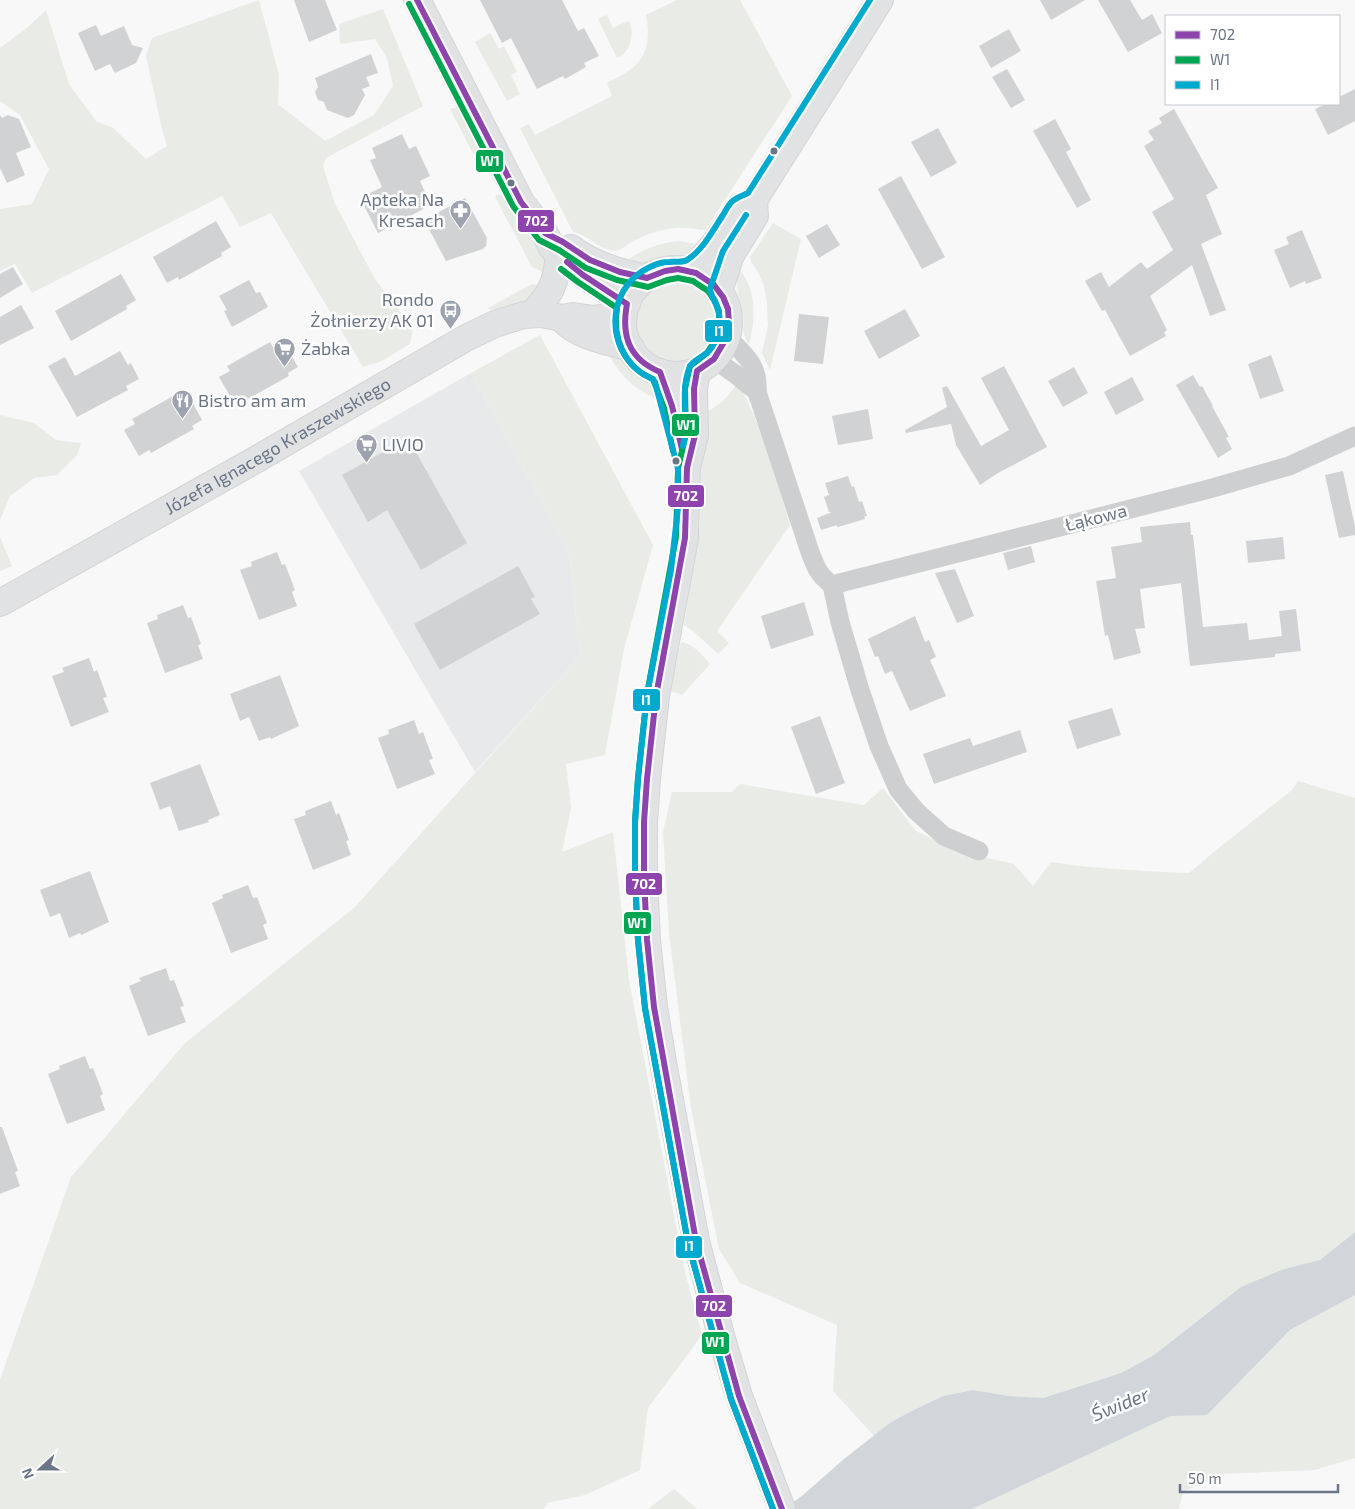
<svg xmlns="http://www.w3.org/2000/svg" width="1355" height="1509" font-family="'Exo 2',sans-serif">
<style>
.built{fill:#e8e9ea}
.green{fill:#e8ebe6}
.water{fill:#d0d6da}
.building{fill:#d0d2d3}
.lines{fill:none;stroke-linecap:round;stroke-linejoin:round}
.secondary-casing{stroke:#d4d5d6;stroke-width:28}
.street{stroke:#cecfd1;stroke-width:19}
.secondary{stroke:#e1e2e3;stroke-width:26}
.bus-1-casing{stroke:#fff;stroke-width:10}
.bus-2-casing{stroke:#fff;stroke-width:10}
.bus-3-casing{stroke:#fff;stroke-width:10}
.bus-1{stroke:#8e44ad;stroke-width:6}
.bus-2{stroke:#00a651;stroke-width:6}
.bus-3{stroke:#00a9ce;stroke-width:6}
.bus-dot{fill:#6a7587;stroke:#fff;stroke-width:2}
.labels{text-anchor:middle;stroke-width:5;stroke-linejoin:round;paint-order:stroke}
.poi-label{font-size:18px;fill:#6a7587;stroke:#fff;text-anchor:start}
.street-label{font-size:18px;fill:#6a7587;stroke:#fff}
.water-label{font-size:19px;font-style:italic;fill:#667682;stroke:#fff}
.line-badge{stroke:#fff;stroke-width:2}
.badge-label{font-size:14px;text-anchor:middle;font-weight:bold;fill:#fff}
</style>
<rect width="100%" height="100%" fill="#f8f8f8"/>
<path class="built" d="M471,373L569,552L580,656L475,772L299,471Z"/>
<g class="green">
<path d="M259,0L279,75L278,104L325,141L374,115L393,86L387,58L375,39L340,44L339,24L383,9L423,106L326,158L323,166L335,204L375,279L413,329L410,344L382,361L363,367L271,213L240,227L222,196L32,293L15,264L0,271V209L32,204L49,169L20,115L0,101V48L28,27L46,10L69,84L96,121L113,128L146,159L167,146L162,129L146,56L152,38Z"/>
<path d="M677,0H740L792,96L706,229L701,230C677,224 655,230 633,241C629,243 624,248 619,250C608,253 596,243 587,238C583,235 577,233 573,232L520,128L529,124L535,135L612,96L607,83C615,78 624,75 631,69C649,56 650,35 646,15Z"/>
<path d="M607,15L613,28L627,21L630,22C634,35 631,52 617,58L598,19Z"/>
<path d="M490,33L499,49L504,46L517,72L511,75L520,94L507,101L475,42Z"/>
<path d="M454,108L458,109L483,155V162L479,165L450,109Z"/>
<path d="M498,194L503,195L546,256L547,274L532,267L495,197Z"/>
<path d="M773,223L801,239L770,370L762,353L768,325L767,303L764,286L758,272L751,262L750,257Z"/>
<path d="M679,241L698,244L702,246L686,256L664,258L640,265L623,263C641,250 657,243 679,241Z"/>
<path d="M738,268C757,289 756,319 749,345C740,329 745,329 743,315C740,298 734,285 738,268Z"/>
<circle cx="678" cy="322" r="42"/>
<path d="M532,284L538,285L543,288L529,301L493,312L488,308Z"/>
<path d="M540,335L653,545L624,649L605,755L566,764L571,808L562,852L613,832L629,980L685,1272L702,1335L648,1408L640,1470L585,1495L547,1503L544,1509H0V1380L71,1177L185,1043L355,907L580,656L569,552L471,373Z"/>
<path d="M605,348L624,356L639,372L650,379L656,399C630,386 619,374 605,348Z"/>
<path d="M736,385C754,398 782,498 790,525L717,631L729,643L718,654L694,632L684,625L700,525L701,415C718,406 725,401 736,385Z"/>
<path d="M0,415L34,423L56,440L81,443L77,455L57,475L34,478L10,496L0,520Z"/>
<path d="M0,537L12,566L0,571Z"/>
<path d="M681,642C694,644 701,654 710,664L682,695L670,691Z"/>
<path d="M1298,781L1355,798V1232L1320,1260L1284,1269L1196,1322L1154,1355L1121,1373L1043,1398L1009,1396L973,1390L943,1396L891,1422L874,1436L833,1391L837,1325L740,1283L719,1249L691,1108L669,933L663,832L672,792H732L740,784L864,805L883,788L916,831L957,851L1014,864L1033,886L1051,862C1097,869 1143,871 1189,873L1220,847L1292,790Z"/>
<path d="M1355,1295V1458L1315,1470L1221,1474L1183,1492L1179,1509H972L1170,1415H1207L1290,1330Z"/>
<path d="M674,1489L697,1509H648Z"/>
</g>
<path class="water" d="M1355,1232V1295L1290,1330L1207,1415L1170,1416L972,1509H784L803,1495L844,1459L891,1422L912,1411L943,1396L973,1390L1009,1396L1043,1398L1121,1373L1154,1355L1241,1287L1284,1269L1320,1260Z"/>
<g class="building">
<path d="M294,0H325L337,30L309,42Z"/>
<path d="M480,0H562L578,31L584,28L599,56L584,63L586,67L565,79L563,76L537,89L511,38L502,43Z"/>
<path d="M1040,0H1085L1051,20Z"/>
<path d="M1098,0H1130L1142,20L1152,14L1162,33L1128,52Z"/>
<path d="M96,25L101,36L124,26L132,45L143,48L136,63L115,73L110,64L95,71L78,33Z"/>
<path d="M1009,29L1021,51L991,68L979,46Z"/>
<path d="M371,54L378,73L366,77L370,86L362,89L365,95L354,115L348,118L327,110L324,102L318,100L315,92L318,87L315,78Z"/>
<path d="M1007,69L1025,100L1011,108L992,77Z"/>
<path d="M1355,89V121L1328,135L1315,109L1326,104H1339V97Z"/>
<path d="M1174,109L1218,188L1206,195L1222,234L1201,244L1226,310L1210,316L1192,265L1150,296L1167,330L1164,332L1166,336L1130,356L1105,310L1102,311L1085,281L1101,272L1109,287L1141,262L1147,269L1173,250L1152,212L1174,199L1144,146L1154,140L1148,131L1162,123L1159,118Z"/>
<path d="M0,115L2,118L8,115L19,119L31,147L16,153L25,175L7,183L0,168Z"/>
<path d="M1055,119L1071,149L1066,152L1091,200L1077,208L1033,131Z"/>
<path d="M938,128L957,163L931,177L911,142Z"/>
<path d="M402,134L409,149L416,146L430,176L420,181L431,205L378,233L360,198L382,187L370,160L376,158L372,148Z"/>
<path d="M901,176L945,257L922,269L878,189Z"/>
<path d="M465,198L487,238L486,246L483,249L446,261L424,220Z"/>
<path d="M216,221L231,247L221,253L222,256L179,280L178,277L167,283L153,257Z"/>
<path d="M827,224L840,245L819,258L806,236Z"/>
<path d="M1302,230L1322,278L1306,284L1305,281L1290,288L1274,250L1289,244L1286,237Z"/>
<path d="M13,267L23,284L0,298V274Z"/>
<path d="M121,274L136,300L126,306L127,309L71,341L55,311Z"/>
<path d="M249,280L256,293L260,292L268,307L232,327L224,311L227,310L219,296Z"/>
<path d="M21,305L34,328L0,345V317Z"/>
<path d="M905,309L920,336L879,359L864,331Z"/>
<path d="M799,314L829,317L823,364L794,361Z"/>
<path d="M283,341L298,367L288,373L289,376L246,400L244,397L234,403L219,377L230,371L227,366L270,342L273,347Z"/>
<path d="M120,351L128,365L131,363L139,379L126,386L128,390L77,417L48,366L65,357L75,376Z"/>
<path d="M1271,355L1284,391L1260,399L1248,364Z"/>
<path d="M1004,366L1047,447L998,473L980,485L956,445L951,424L906,433L905,430L947,407L942,388L947,386L981,446L1009,430L981,378Z"/>
<path d="M1074,367L1088,393L1063,407L1048,381Z"/>
<path d="M1193,375L1200,387L1202,386L1213,406H1212L1229,437L1226,438L1232,449L1218,458L1176,385Z"/>
<path d="M1132,377L1144,400L1116,415L1104,392Z"/>
<path d="M188,394L202,420L192,426L194,429L151,453L149,450L139,456L124,430L135,424L132,419L175,395L178,400Z"/>
<path d="M868,409L873,439L838,445L832,416Z"/>
<path d="M408,438L467,543L421,570L387,510L368,522L342,475Z"/>
<path d="M1343,471L1355,527V535L1339,538L1325,475Z"/>
<path d="M848,476L852,487L854,486L859,502L862,501L867,516L864,517L865,519L845,525L837,527V525L821,530L817,518L832,512H829L824,497L829,495L825,483Z"/>
<path d="M1190,522L1191,535H1193L1203,627L1247,623L1249,640L1282,636L1279,611L1296,609L1301,651L1275,654V657L1190,666L1181,583L1140,589L1145,628L1135,629L1141,653L1114,660L1108,635L1105,636L1096,581L1116,578L1111,547L1142,542L1140,527Z"/>
<path d="M1283,537L1285,559L1248,563L1246,541Z"/>
<path d="M1031,546L1035,562L1008,570L1003,553Z"/>
<path d="M277,552L282,565L285,564L295,590L292,592L297,606L259,620L240,570L252,566L251,562Z"/>
<path d="M518,566L535,597L531,599L540,614L440,670L414,624Z"/>
<path d="M955,569L974,616L957,623L935,573Z"/>
<path d="M804,602L814,635L771,649L761,616Z"/>
<path d="M183,605L188,618L191,617L201,644L198,645L203,659L165,673L147,623L158,619L157,615Z"/>
<path d="M915,616L925,642L929,640L936,657L930,660L946,696L910,711L892,671L885,674L878,656L875,657L868,639Z"/>
<path d="M89,658L94,672L97,670L107,697L103,698L109,712L71,727L52,676L64,672L62,668Z"/>
<path d="M280,675L299,726L271,739L270,737L259,741L249,717L240,721L230,694Z"/>
<path d="M1112,708L1121,735L1077,749L1068,721Z"/>
<path d="M820,716L845,783L816,794L791,727Z"/>
<path d="M414,720L419,734L423,732L433,759L429,760L435,774L397,789L378,738L389,734L388,730Z"/>
<path d="M1020,730L1027,752L934,784L923,754L970,738L973,746Z"/>
<path d="M200,764L220,815L208,820L209,822L179,831L170,806L160,810L150,783Z"/>
<path d="M331,801L336,815L339,813L349,840L346,841L351,855L313,870L294,819L306,815L305,811Z"/>
<path d="M90,871L109,922L81,935L80,933L69,938L60,913L50,917L40,890Z"/>
<path d="M248,885L253,898L257,897L267,923L263,925L268,939L231,953L212,903L223,898L222,895Z"/>
<path d="M166,968L170,981L174,980L184,1006L180,1007L186,1022L148,1036L129,986L141,981L139,978Z"/>
<path d="M85,1056L90,1069L93,1068L103,1094L100,1096L105,1110L67,1124L48,1074L60,1069L59,1066Z"/>
<path d="M0,1127H2L18,1171L15,1172L20,1186L0,1194Z"/>
</g>
<g class="lines">
<defs>
<g id="secondary">
<path d="M417,0L521,202L545,233L551,246L559,256L583,275L627,304"/>
<path d="M571,248C593,265 621,273 647,278"/>
<circle cx="676" cy="322" r="53"/>
<path d="M688,271L702,259L714,244L739,207L754,200L880,0"/>
<path d="M719,291L731,255L755,216L754,200"/>
<path d="M532,314C551,294 556,283 559,256"/>
<path d="M563,320C581,338 607,341 631,348"/>
<path d="M697,371L694,389L695,435L687,468L685,538L656,696L647,779L644,822V877L647,940L654,1007L663,1062L696,1241L722,1339L739,1396L782,1509"/>
<path d="M660,372L672,406L685,460"/>
<path id="s1" d="M0,603L250,463L466,338L495,324L524,315L541,314L562,318L573,316L594,319L624,315"/>
</g>
</defs>
<use href="#secondary" class="secondary-casing"/>
<g class="street">
<path d="M727,337C745,355 759,365 757,392L810,552C816,568 818,574 832,585L1209,489L1289,466L1355,436"/>
<path d="M714,359L735,374L757,392"/>
<path d="M832,585L840,622L860,690L879,746L898,789L916,811L944,836L979,851"/>
</g>
<use href="#secondary" class="secondary"/>
<defs>
<g id="bus-1">
<path d="M417,0L521,202L545,233L563,242L590,260L620,272L647,278L665,271L678,269L696,273L714,285L723,297L728,309L729,323L727,337L714,359L697,371L694,389L695,435L687,468L685,538L656,696L647,779L644,822V877L647,940L654,1007L696,1241L739,1396L782,1509"/>
<path d="M567,262L583,275L627,304C621,336 629,359 660,372L672,406L682,449"/>
</g>
<g id="bus-2">
<path d="M409,4L513,206L539,240L559,250L586,268L617,280L648,287L667,280L678,278L693,281L708,291L715,301L719,311V334L707,353L690,366L685,388L686,434L678,468L676,537L647,694L638,778L635,822V877L638,940L645,1008L688,1243L731,1399L773,1509"/>
<path d="M561,269L578,282L617,308C612,338 624,367 653,379L664,408L673,451"/>
</g>
<g id="bus-3">
<path d="M683,446C689,421 680,393 689,369C691,361 703,357 709,351C719,339 723,322 717,307C715,301 711,296 710,289L723,251L746,215"/>
<path d="M773,1509L731,1399L688,1243L645,1008L638,941L635,877V822L638,778L647,695L671,570L678,508V469L655,382C653,378 648,377 643,374C638,371 633,366 629,361C605,331 613,284 650,267C656,264 662,262 669,262C674,261 683,263 687,260C703,250 713,230 723,215C726,210 729,203 734,200C738,197 744,195 748,193L870,0"/>
</g>
</defs>
<use href="#bus-1" class="bus-1-casing"/>
<use href="#bus-2" class="bus-2-casing"/>
<use href="#bus-3" class="bus-3-casing"/>
<use href="#bus-1" class="bus-1"/>
<use href="#bus-2" class="bus-2"/>
<use href="#bus-3" class="bus-3"/>
</g>
<defs>
<symbol id="pharmacy-pin" viewBox="-11 -11 22 30"><path d="M0 17L-7.5 6A9.5 9.5 0 1 1 7.5 6Z" fill="#9ca3af" stroke="#fff"/><path d="M-2-6h4v4h4v4h-4v4h-4v-4h-4v-4h4Z" fill="#fff"/></symbol>
<symbol id="bus-pin" viewBox="-11 -11 22 30"><path d="M0 17L-7.5 6A9.5 9.5 0 1 1 7.5 6Z" fill="#9ca3af" stroke="#fff"/><path d="M-5-6H5V4H4V6H2V4H-2V6H-4V4H-5ZM-3.5-4V0h7V-4ZM-3.5 1.2v1.5H-2V1.2ZM2 1.2v1.5H3.5V1.2Z" fill="#fff"/></symbol>
<symbol id="supermarket-pin" viewBox="-11 -11 22 30"><path d="M0 17L-7.5 6A9.5 9.5 0 1 1 7.5 6Z" fill="#9ca3af" stroke="#fff"/><path d="M-6-5.5h2.5l.6 2H6L4.5 2H-2.5L-4.4-4H-6ZM-1.5 3.2a1.3 1.3 0 1 0 .1 0ZM3 3.2a1.3 1.3 0 1 0 .1 0Z" fill="#fff"/></symbol>
<symbol id="restaurant-pin" viewBox="-11 -11 22 30"><path d="M0 17L-7.5 6A9.5 9.5 0 1 1 7.5 6Z" fill="#9ca3af" stroke="#fff"/><path d="M-5-6h1v4h1v-4h1v4h1v-4h1v5L-1.5 .5V6h-2V.5L-5-1ZM5-6V6H3V1.5H1.5Q1.5-4 5-6Z" fill="#fff"/></symbol>
</defs>
<g fill-rule="evenodd">
<use href="#pharmacy-pin" x="448" y="198" width="25" height="34"/>
<use href="#bus-pin" x="438" y="298" width="25" height="34"/>
<use href="#supermarket-pin" x="272" y="336" width="25" height="34"/>
<use href="#restaurant-pin" x="170" y="388" width="25" height="34"/>
<use href="#supermarket-pin" x="354" y="432" width="25" height="34"/>
</g>
<g class="bus-dot">
<circle cx="774" cy="151" r="4.5"/>
<circle cx="511" cy="183" r="4.5"/>
<circle cx="676" cy="461" r="4.5"/>
</g>
<g class="labels">
<g class="poi-label">
<text x="444" y="206" text-anchor="end">Apteka Na<tspan x="444" dy="21">Kresach</tspan></text>
<text x="434" y="306" text-anchor="end">Rondo<tspan x="434" dy="21">Żołnierzy AK 01</tspan></text>
<text x="301" y="355">Żabka</text>
<text x="198" y="407">Bistro am am</text>
<text x="382" y="451">LIVIO</text>
</g>
<g class="street-label">
<text dy="6" stroke="none"><textPath href="#s1" startOffset="319">Józefa Ignacego Kraszewskiego</textPath></text>
<text transform="translate(1096 518) rotate(-14)" y="6">Łąkowa</text>
</g>
<g class="water-label">
<text transform="translate(1120 1404) rotate(-22)" y="7">Świder</text>
</g>
</g>
<g class="line-badge">
<rect x="475" y="149" width="29" height="24" rx="5" fill="#00a651"/>
<rect x="517" y="209" width="38" height="24" rx="5" fill="#8e44ad"/>
<rect x="704" y="319" width="29" height="24" rx="5" fill="#00a9ce"/>
<rect x="671" y="413" width="29" height="24" rx="5" fill="#00a651"/>
<rect x="667" y="484" width="38" height="24" rx="5" fill="#8e44ad"/>
<rect x="632" y="688" width="29" height="24" rx="5" fill="#00a9ce"/>
<rect x="625" y="872" width="38" height="24" rx="5" fill="#8e44ad"/>
<rect x="623" y="911" width="29" height="24" rx="5" fill="#00a651"/>
<rect x="675" y="1235" width="28" height="24" rx="5" fill="#00a9ce"/>
<rect x="695" y="1294" width="38" height="24" rx="5" fill="#8e44ad"/>
<rect x="701" y="1331" width="29" height="24" rx="5" fill="#00a651"/>
</g>
<g class="badge-label">
<text x="490" y="166">W1</text>
<text x="536" y="226">702</text>
<text x="719" y="336">I1</text>
<text x="686" y="430">W1</text>
<text x="686" y="501">702</text>
<text x="646" y="705">I1</text>
<text x="644" y="889">702</text>
<text x="637" y="928">W1</text>
<text x="689" y="1251">I1</text>
<text x="714" y="1311">702</text>
<text x="715" y="1347">W1</text>
</g>
<rect x="1165" y="15" width="175" height="90" fill="#ffffff" stroke="#c3c8cf"/>
<rect x="1175" y="31" width="25" height="8" fill="#8e44ad" stroke="#c3c8cf"/>
<text x="1210" y="40" font-size="15" fill="#6a7587">702</text>
<rect x="1175" y="56" width="25" height="8" fill="#00a651" stroke="#c3c8cf"/>
<text x="1210" y="65" font-size="15" fill="#6a7587">W1</text>
<rect x="1175" y="81" width="25" height="8" fill="#00a9ce" stroke="#c3c8cf"/>
<text x="1210" y="90" font-size="15" fill="#6a7587">I1</text>
<g transform="translate(40 1469) rotate(249)" stroke="#ffffff" stroke-width="4" paint-order="stroke">
<path d="M0-4L9 19L0 12L-9 19Z" fill="#6a7587"/>
<text y="-8" font-size="14" font-weight="bold" text-anchor="middle" fill="#6a7587">N</text>
</g>
<path d="M1180 1484v8h158v-8" fill="none" stroke="#6a7587" stroke-width="2.5"/>
<text x="1188" y="1484" font-size="15" fill="#6a7587" stroke="#ffffff" stroke-width="4" paint-order="stroke">50 m</text>
</svg>
